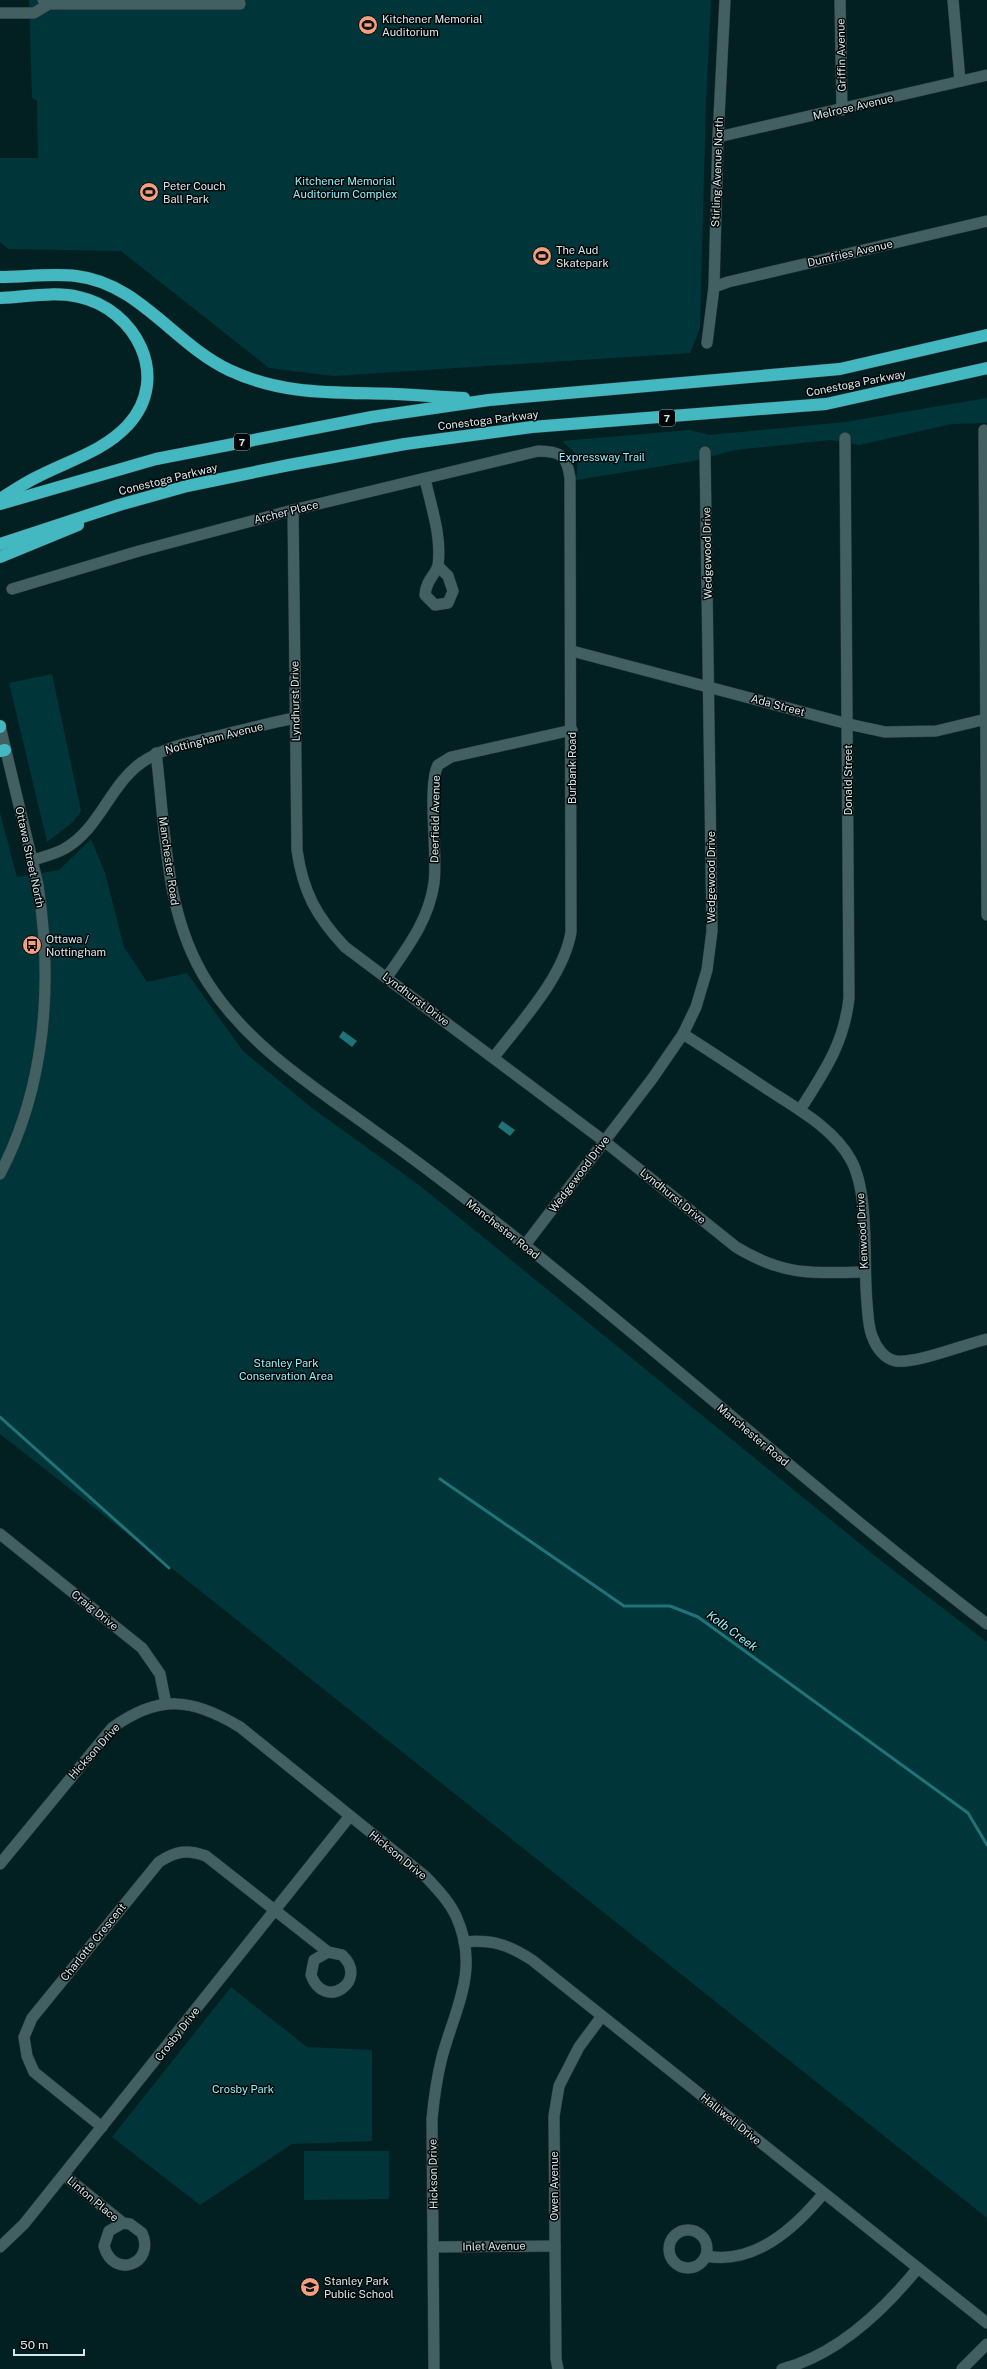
<svg xmlns="http://www.w3.org/2000/svg" width="987" height="2369" font-family="'Public Sans',sans-serif">
<style>
.green{fill:#003639}
.water{fill:#207378}
.lines{fill:none;stroke-linecap:round;stroke-linejoin:round}
.stream{stroke:#207378;stroke-width:3}
.minor-casing{stroke:#2b3537;stroke-width:12}
.tertiary-casing{stroke:#2b3537;stroke-width:12}
.secondary-casing{stroke:#2b3537;stroke-width:12}
.motorway-casing{stroke:#2b3537;stroke-width:13}
.minor{stroke:#426062;stroke-width:11}
.tertiary{stroke:#426062;stroke-width:11}
.secondary{stroke:#426062;stroke-width:11}
.motorway{stroke:#44b8c0;stroke-width:12}
.labels{text-anchor:middle;stroke-width:3;stroke-linejoin:round;paint-order:stroke}
.shield{fill:#010708;stroke:#98a4a6;stroke-width:1}
.shield-label{font-size:10px;font-weight:bold;fill:#d8e8e9}
.poi-label{font-size:11px;fill:#d8e8e9;stroke:#010708;text-anchor:start}
.street-label{font-size:11px;fill:#d8e8e9;stroke:#010708}
.park-label{font-size:11px;fill:#8ff2fa;stroke:#010708}
.water-label{font-size:12px;font-style:italic;fill:#93f7ff;stroke:#010708}
</style>
<rect width="100%" height="100%" fill="#021f22"/>
<g class="green">
<path d="M29,0H711L706,101L700,328L690,353L333,376L269,368L121,251L8,249L0,242V158H38L37,101L32,98Z"/>
<path d="M987,398V423L952,424L859,445L831,440L735,450L694,461L576,480L578,456L562,441L690,430L709,435L845,422Z"/>
<path d="M52,674L81,811L73,822L47,842L9,683Z"/>
<path d="M0,813L17,877L59,870L91,839L105,873L124,947L147,982L187,973L243,1051L312,1108L419,1185L880,1560L987,1642V2218L179,1574L0,1434Z"/>
<path d="M231,1987L307,2047L372,2050V2141L292,2144L200,2205L112,2137Z"/>
<path d="M304,2151H389V2199L304,2200Z"/>
</g>
<g class="water">
<path d="M343,1031L357,1041L352,1047L339,1037Z"/>
<path d="M502,1121L515,1130L510,1136L498,1127Z"/>
</g>
<g class="lines">
<g class="stream">
<path d="M0,1417L169,1568"/>
<path d="M440,1479L624,1606H670L698,1617L968,1813L987,1845"/>
</g>
<defs>
<g id="minor">
<path d="M43,0L49,4H240L239,0"/>
<path d="M840,0L842,110"/>
<path d="M953,0L960,81"/>
<path d="M0,13H34L49,4"/>
<path d="M718,137L987,75"/>
<path d="M714,287L728,282L987,221"/>
<path d="M707,343L714,287L718,137L725,0"/>
<path d="M984,430L987,915"/>
<path d="M425,479C431,506 442,537 438,565C436,575 426,579 425,595L435,605L448,603L453,591L448,576L438,566"/>
<path d="M293,510L297,850C303,892 316,916 345,947L604,1141L736,1247C784,1276 811,1273 864,1272"/>
<path d="M12,589L139,551L293,510L538,451C560,451 567,455 570,478L571,932C564,976 521,1022 494,1057"/>
<path d="M572,651L848,724L885,732L936,731L986,719"/>
<path d="M156,753C166,832 164,915 208,983C249,1047 316,1088 376,1132C427,1168 477,1207 526,1246C681,1370 829,1503 987,1624"/>
<path d="M33,860C43,857 55,854 64,849C99,830 110,785 141,763C164,747 191,742 218,736C243,730 269,723 295,718"/>
<path d="M387,977C407,948 429,920 434,883C438,855 427,785 438,765L451,757L572,730"/>
<path d="M683,1034C710,1051 737,1069 764,1087C794,1107 833,1127 851,1160C870,1195 863,1263 867,1303C868,1314 868,1326 872,1336C876,1347 884,1359 896,1361C915,1364 966,1344 987,1339"/>
<path d="M800,1110C824,1072 844,1044 849,998L845,438"/>
<path d="M525,1245L652,1079L683,1034L696,1007L707,970L712,931L705,452"/>
<path d="M0,1534L142,1648L160,1674L166,1704"/>
<path d="M0,1864L112,1728C159,1694 192,1698 240,1727L426,1877C437,1889 449,1901 456,1916C480,1969 456,2006 442,2057C437,2077 434,2098 432,2119L434,2369"/>
<path d="M464,1942C492,1939 509,1945 532,1960L987,2323"/>
<path d="M102,2127L34,2072L27,2056L24,2037L32,2018L159,1862C176,1851 187,1849 206,1856L328,1952L342,1955C370,1981 324,2012 311,1975L314,1960L328,1952"/>
<path d="M64,2175L123,2223L130,2224L142,2233C156,2264 113,2280 104,2246L109,2231L123,2223"/>
<circle cx="688" cy="2249" r="19"/>
<path d="M0,2247L24,2224L350,1816"/>
<path d="M433,2247L555,2246"/>
<path d="M706,2256C754,2265 794,2229 823,2194"/>
<path d="M558,2369L556,2359L554,2116L559,2086L579,2047L602,2016"/>
<path d="M782,2369C837,2355 883,2311 918,2268"/>
</g>
<path id="tertiary" d="M962,2369L987,2344"/>
<path id="secondary" d="M0,726L38,885C53,983 46,1086 0,1174"/>
<g id="motorway">
<path d="M0,277C25,277 51,273 76,276C139,283 174,344 229,370C284,396 336,392 395,394C418,395 441,397 464,398"/>
<path d="M0,298C26,297 53,291 79,297C135,309 172,377 128,425C104,451 70,460 39,476C26,482 13,491 0,499"/>
<path d="M0,504L156,459L372,417L489,400L840,369L987,335"/>
<path d="M0,544L119,505L187,486L289,465L405,444L532,427L826,404L987,368"/>
<path d="M0,557L78,525"/>
<path d="M0,727V726"/>
<path d="M0,751L5,750"/>
</g>
</defs>
<use href="#minor" class="minor-casing"/>
<use href="#tertiary" class="tertiary-casing"/>
<use href="#secondary" class="secondary-casing"/>
<use href="#motorway" class="motorway-casing"/>
<use href="#minor" class="minor"/>
<use href="#tertiary" class="tertiary"/>
<use href="#secondary" class="secondary"/>
<use href="#motorway" class="motorway"/>
</g>
<defs>
<symbol id="stadium-disc" viewBox="-11 -11 22 22"><circle r="9.5" fill="#f2a07f" stroke="#010708"/><path d="M0-5a6.5 5 0 1 0 0 10a6.5 5 0 1 0 0-10ZM-3.5-1.8h7v3.6h-7Z" fill="#111"/></symbol>
<symbol id="bus-disc" viewBox="-11 -11 22 22"><circle r="9.5" fill="#f2a07f" stroke="#010708"/><path d="M-5-6H5V4H4V6H2V4H-2V6H-4V4H-5ZM-3.5-4V0h7V-4ZM-3.5 1.2v1.5H-2V1.2ZM2 1.2v1.5H3.5V1.2Z" fill="#111"/></symbol>
<symbol id="school-disc" viewBox="-11 -11 22 22"><circle r="9.5" fill="#f2a07f" stroke="#010708"/><path d="M0-5L7-2L0 1L-7-2ZM-4 1L0 2.5L4 1V4Q0 6-4 4Z" fill="#111"/></symbol>
</defs>
<g fill-rule="evenodd">
<use href="#stadium-disc" x="357" y="14" width="22" height="22"/>
<use href="#stadium-disc" x="138" y="181" width="22" height="22"/>
<use href="#stadium-disc" x="531" y="245" width="22" height="22"/>
<use href="#bus-disc" x="21" y="934" width="22" height="22"/>
<use href="#school-disc" x="299" y="2276" width="22" height="22"/>
</g>
<g class="labels">
<g class="shield">
<rect x="659" y="410" width="16" height="16" rx="3"/>
<rect x="234" y="434" width="16" height="16" rx="3"/>
</g>
<g class="shield-label">
<text x="667" y="422">7</text>
<text x="242" y="446">7</text>
</g>
<g class="poi-label">
<text x="382" y="23">Kitchener Memorial<tspan x="382" dy="13">Auditorium</tspan></text>
<text x="163" y="190">Peter Couch<tspan x="163" dy="13">Ball Park</tspan></text>
<text x="556" y="254">The Aud<tspan x="556" dy="13">Skatepark</tspan></text>
<text x="46" y="943">Ottawa /<tspan x="46" dy="13">Nottingham</tspan></text>
<text x="324" y="2285">Stanley Park<tspan x="324" dy="13">Public School</tspan></text>
</g>
<g class="street-label">
<text transform="translate(841 55) rotate(-91)" y="4">Griffin Avenue</text>
<text transform="translate(853 107) rotate(-13)" y="4">Melrose Avenue</text>
<text transform="translate(717 172) rotate(-88)" y="4">Stirling Avenue North</text>
<text transform="translate(850 253) rotate(-13)" y="4">Dumfries Avenue</text>
<text transform="translate(856 383) rotate(-11)" y="4">Conestoga Parkway</text>
<text transform="translate(488 420) rotate(-7)" y="4">Conestoga Parkway</text>
<text transform="translate(168 479) rotate(-14)" y="4">Conestoga Parkway</text>
<text transform="translate(286 512) rotate(-14)" y="4">Archer Place</text>
<text transform="translate(707 553) rotate(-91)" y="4">Wedgewood Drive</text>
<text transform="translate(295 701) rotate(-91)" y="4">Lyndhurst Drive</text>
<text transform="translate(778 705) rotate(15)" y="4">Ada Street</text>
<text transform="translate(214 738) rotate(-14)" y="4">Nottingham Avenue</text>
<text transform="translate(572 768) rotate(-90)" y="4">Burbank Road</text>
<text transform="translate(848 780) rotate(-90)" y="4">Donald Street</text>
<text transform="translate(435 819) rotate(-89)" y="4">Deerfield Avenue</text>
<text transform="translate(30 857) rotate(78)" y="4">Ottawa Street North</text>
<text transform="translate(169 861) rotate(82)" y="4">Manchester Road</text>
<text transform="translate(711 877) rotate(-90)" y="4">Wedgewood Drive</text>
<text transform="translate(416 999) rotate(37)" y="4">Lyndhurst Drive</text>
<text transform="translate(579 1174) rotate(-53)" y="4">Wedgewood Drive</text>
<text transform="translate(673 1196) rotate(39)" y="4">Lyndhurst Drive</text>
<text transform="translate(503 1229) rotate(38)" y="4">Manchester Road</text>
<text transform="translate(862 1231) rotate(-93)" y="4">Kenwood Drive</text>
<text transform="translate(753 1435) rotate(40)" y="4">Manchester Road</text>
<text transform="translate(95 1610) rotate(39)" y="4">Craig Drive</text>
<text transform="translate(94 1751) rotate(-48)" y="4">Hickson Drive</text>
<text transform="translate(398 1855) rotate(39)" y="4">Hickson Drive</text>
<text transform="translate(93 1942) rotate(-51)" y="4">Charlotte Crescent</text>
<text transform="translate(177 2034) rotate(-52)" y="4">Crosby Drive</text>
<text transform="translate(731 2119) rotate(39)" y="4">Halliwell Drive</text>
<text transform="translate(433 2174) rotate(-91)" y="4">Hickson Drive</text>
<text transform="translate(554 2186) rotate(-90)" y="4">Owen Avenue</text>
<text transform="translate(93 2199) rotate(40)" y="4">Linton Place</text>
<text transform="translate(494 2246) rotate(-1)" y="4">Inlet Avenue</text>
</g>
<g class="park-label">
<text x="345" y="185">Kitchener Memorial<tspan x="345" dy="13">Auditorium Complex</tspan></text>
<text x="602" y="461">Expressway Trail</text>
<text x="286" y="1367">Stanley Park<tspan x="286" dy="13">Conservation Area</tspan></text>
<text x="243" y="2093">Crosby Park</text>
</g>
<g class="water-label">
<text transform="translate(732 1631) rotate(36)" y="4">Kolb Creek</text>
</g>
</g>
<path d="M14 2349v6h70v-6" fill="none" stroke="#d8e8e9" stroke-width="2"/>
<text x="20" y="2349" font-size="12" fill="#d8e8e9" stroke="#010708" stroke-width="3" paint-order="stroke">50 m</text>
</svg>
